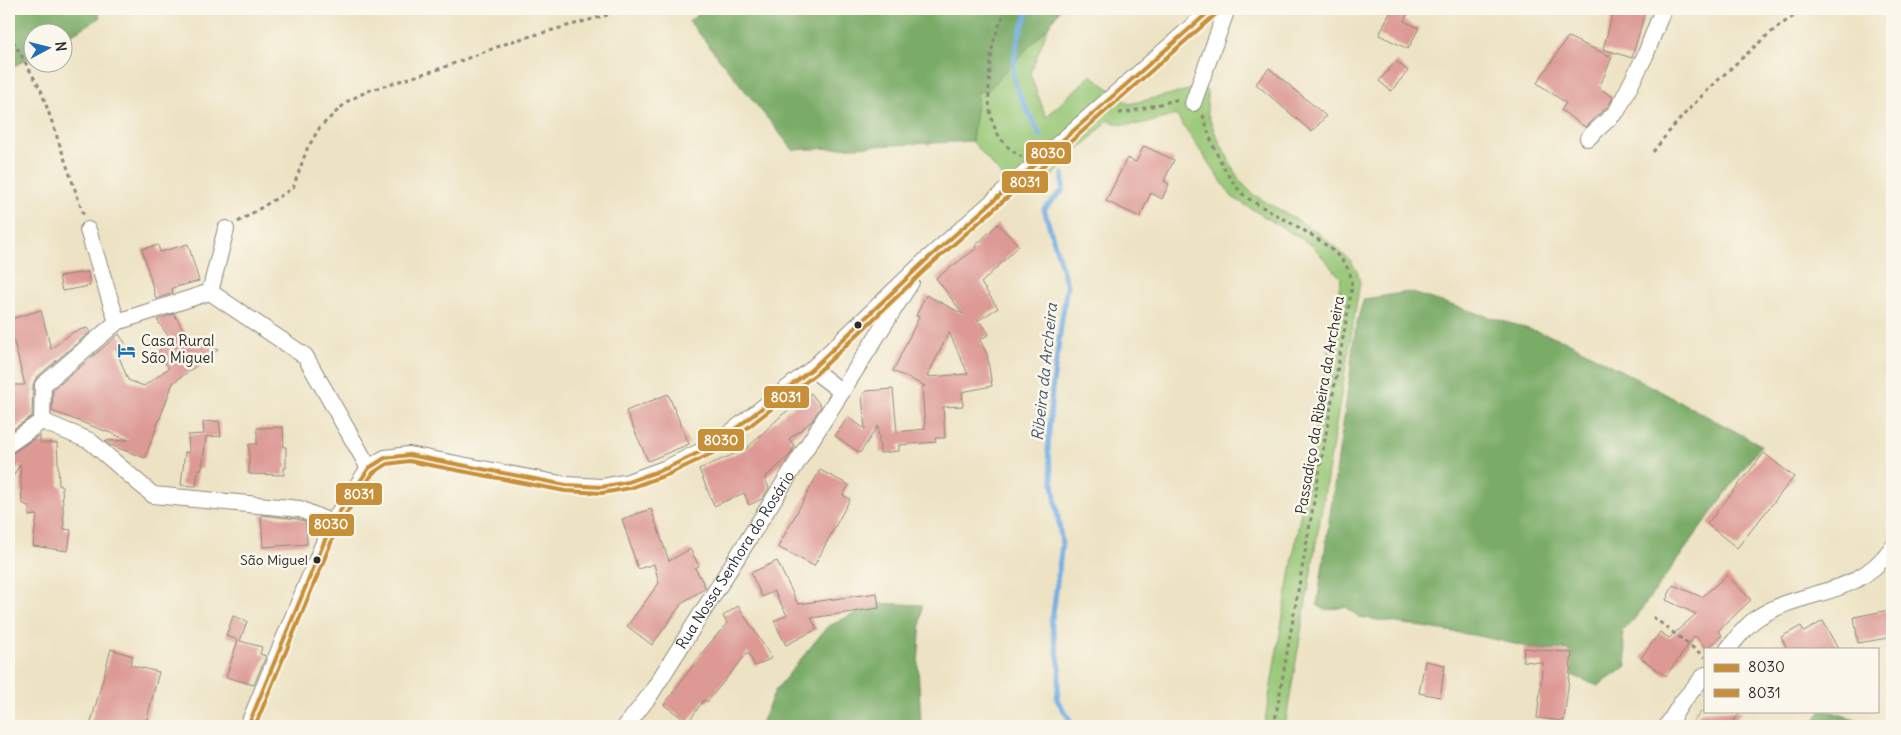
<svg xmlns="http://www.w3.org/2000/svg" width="1901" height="735" font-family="Delius,sans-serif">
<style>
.green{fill:#98c877;stroke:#627a51}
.forest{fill:#7aac68;stroke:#526c4a}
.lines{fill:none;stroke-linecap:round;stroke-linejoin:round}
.stream{stroke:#75aee4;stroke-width:5}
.building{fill:#dd9994;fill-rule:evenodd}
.minor-casing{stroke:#8c8778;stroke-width:18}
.path{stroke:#8c8778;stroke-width:3;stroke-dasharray:4 4;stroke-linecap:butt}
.minor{stroke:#fff;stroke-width:16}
.bus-1-casing{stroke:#fbf7ec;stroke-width:8}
.bus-2-casing{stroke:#fbf7ec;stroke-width:8}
.bus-1{stroke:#c78f37;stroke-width:4}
.bus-2{stroke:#c78f37;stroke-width:4}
.bus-dot{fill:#2b2b2b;stroke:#fbf7ec;stroke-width:2}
.labels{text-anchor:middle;stroke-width:5;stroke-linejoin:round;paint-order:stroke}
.bus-label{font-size:14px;fill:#2b2b2b;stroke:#fbf7ec;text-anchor:end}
.poi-label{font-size:15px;fill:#2b2b2b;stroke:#fbf7ec;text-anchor:start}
.street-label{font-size:15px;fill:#2b2b2b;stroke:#fbf7ec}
.water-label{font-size:16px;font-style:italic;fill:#45596c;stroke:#fbf7ec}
.line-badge{stroke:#fbf7ec;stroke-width:2}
.badge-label{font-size:14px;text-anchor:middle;font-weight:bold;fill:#fff}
</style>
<rect width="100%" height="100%" fill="#fbf7ec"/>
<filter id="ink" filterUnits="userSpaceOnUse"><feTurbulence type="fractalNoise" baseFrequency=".02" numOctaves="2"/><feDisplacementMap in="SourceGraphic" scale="10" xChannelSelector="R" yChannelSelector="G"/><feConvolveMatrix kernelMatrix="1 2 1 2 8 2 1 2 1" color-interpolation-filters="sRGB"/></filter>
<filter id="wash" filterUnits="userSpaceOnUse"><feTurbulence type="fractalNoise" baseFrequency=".0096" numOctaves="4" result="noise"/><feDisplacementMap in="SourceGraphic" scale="20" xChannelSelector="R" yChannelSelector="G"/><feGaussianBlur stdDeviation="1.12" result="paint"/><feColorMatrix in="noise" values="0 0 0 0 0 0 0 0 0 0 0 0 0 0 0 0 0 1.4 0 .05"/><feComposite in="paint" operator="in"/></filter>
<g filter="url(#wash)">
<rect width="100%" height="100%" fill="#ede3c4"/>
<path class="green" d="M988,9H1060L1049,25L1030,74L1046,117L1091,75L1129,104L1193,89L1207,90V112L1215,133L1239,180L1254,195L1316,231L1351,261L1357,271L1360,283L1285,726H1264L1341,278L1313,246L1232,197L1176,115C1158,120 1125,131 1109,120L1050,178L1018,195L972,141Z"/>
<g class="forest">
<path d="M9,9H97L100,18L63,39L62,32H32V56L9,69Z"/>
<path d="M707,9H1060L1047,28L988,90L978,92L972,141L793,150L689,21Z"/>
<path d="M1409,292L1564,340L1761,445L1632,622L1622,631L1627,666L1598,686L1572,675L1570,650L1537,649L1479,636L1359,617L1346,607L1324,610L1317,605L1350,375C1352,349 1355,323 1364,299Z"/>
<path d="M876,603L922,605L918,665L921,726H760L775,691L827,627Z"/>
<path d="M1821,711H1828L1878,726H1812Z"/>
</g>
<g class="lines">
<g class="stream">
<path d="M1031,9C1019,24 1011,64 1015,83C1019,98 1033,120 1040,135"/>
<path d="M1063,174V190L1044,209L1067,285L1052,390L1048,450L1062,544L1053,614L1051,621L1060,668L1057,700L1074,726"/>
</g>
</g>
<g id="blocks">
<g class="building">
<path d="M1392,9H1410L1404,21L1419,28L1408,49L1379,35Z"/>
<path d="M1614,9H1646L1632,58L1603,49Z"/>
<path d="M1568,37L1612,57L1599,88L1613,97L1609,105L1585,127L1561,110L1566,103L1537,83Z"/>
<path d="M1396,61L1408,71L1391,91L1379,81Z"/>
<path d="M1269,68L1326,116L1312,132L1256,84Z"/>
<path d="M1144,146L1174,160L1164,181L1169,184L1162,199L1151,193L1140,217L1106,201L1127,158L1136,162Z"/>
<path d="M998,224L1019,246L981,283L998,308L977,321L983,325L989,334L980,340L987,354L992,386L962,392L963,406L943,407L945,438H935L936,442L899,445V451L880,453L878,426L860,453L835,436L848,417L865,429L862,396L866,391L893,389L897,432L925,429L922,387L925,386L893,371L919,317L916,316L926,295L963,314L936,278L977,248L975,246ZM949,332L968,374L927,377Z"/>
<path d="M188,244L199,281L172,288L173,293L156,299L142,249L158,245L160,252Z"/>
<path d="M88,272L90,286L62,291L59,276Z"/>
<path d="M41,310L51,349L73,332L87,328L90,332L36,378L33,385L32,416L9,432V385H25L9,322L14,318Z"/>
<path d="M174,314L190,340L218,350L173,383L145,458L110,445L105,441L129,440L52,411L53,390L119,334L125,343L116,349L128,380L144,386L169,368L157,352L172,341L157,320Z"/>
<path d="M811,393L821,406L811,422L789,439L795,446L789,456L765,478L769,488L762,499L749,505L744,493L714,506L699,469L746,449L782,415Z"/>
<path d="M668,394L689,444L648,461L626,411Z"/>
<path d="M219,421L221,436L206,437L202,469H198L196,486L181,485L185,452L189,453L188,435L204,434L203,422Z"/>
<path d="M283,427L284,447H286V468H284V475L249,474V444H257V428Z"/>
<path d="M40,435V443H57L59,486H62L64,529L71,530L68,551L33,546L37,515L29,516V507L22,503L20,464L9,484V454L15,452Z"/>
<path d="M1764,453L1794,477L1737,548L1707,524Z"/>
<path d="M820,470L849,485L843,495L850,499L814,566L778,547Z"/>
<path d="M651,509L669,561L690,549L699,566L695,568L706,588L683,602L652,645L627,626L659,583L654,564L638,569L622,519Z"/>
<path d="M261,515L297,519L306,522L307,544L263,547Z"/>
<path d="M777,561L798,604L877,593L879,608L811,618L817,629L786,645L774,621L787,615L774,591L762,597L751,573Z"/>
<path d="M1727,575L1751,600L1718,631L1722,635L1707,649L1695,636L1666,676L1641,658L1660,632L1669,638L1696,614L1666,600L1673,585L1702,597Z"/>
<path d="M738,606L772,658L755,666L748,652L707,702L704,700L688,722L664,705L702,653L727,623L723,616Z"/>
<path d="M1884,611H1892V635H1888V638L1858,643L1854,617Z"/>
<path d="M233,616L247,621L240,641L262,647L260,654L266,656L254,685L226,677L238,640L226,636Z"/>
<path d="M1823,621L1838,649H1787L1781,637L1801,626L1804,632Z"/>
<path d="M1524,648L1572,653L1564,721L1537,718L1543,663L1523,661Z"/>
<path d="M111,649L133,656L130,665L159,672L145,726H90Z"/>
<path d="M1425,661L1445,665L1440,697L1419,693Z"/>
<path d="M1702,711H1742L1729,726H1689Z"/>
</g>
</g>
</g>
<g filter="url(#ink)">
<use href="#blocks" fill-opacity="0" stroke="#8c8778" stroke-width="1"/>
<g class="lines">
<defs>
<g id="minor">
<path d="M1193,103L1227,9"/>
<path d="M1588,138L1617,111L1645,56L1663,9"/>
<path d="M88,230L117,322"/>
<path d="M210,292L305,356L369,468"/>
<path d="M210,292L226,229"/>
<path d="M812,369L842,392"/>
<path d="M42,421L90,441L153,495L300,509L332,523"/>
<path d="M42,421L43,385L117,322L210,292"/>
<path d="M9,444L42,421"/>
<path d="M1728,649C1737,638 1745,626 1757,618C1804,587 1854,600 1892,548"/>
<path d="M248,726L332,523L369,468L385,458L409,455L566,485L602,487L628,482L667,468L716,444L812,369L924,262L1212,9"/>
<path id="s1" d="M626,726L650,695L911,282"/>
<path d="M1667,726L1682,702L1705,675"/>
</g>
</defs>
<use href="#minor" class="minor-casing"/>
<g class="path">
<path d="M1007,9C1003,17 999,25 996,34C992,44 991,57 990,68C987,103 987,138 1022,157"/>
<path d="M9,34L41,90L84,216"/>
<path d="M1119,113L1129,112L1179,99"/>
<path d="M1203,115C1210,141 1222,170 1239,190C1245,198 1256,203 1264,208C1289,223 1341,246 1350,274C1352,281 1352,287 1351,293L1274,726"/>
<path d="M1653,152C1680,116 1708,89 1741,59C1762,40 1781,21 1808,9"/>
<path d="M238,222L293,188L307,149L320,127L348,101L368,91L439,69L513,41L611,14"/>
<path d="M1653,617L1705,657"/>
</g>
<use href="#minor" class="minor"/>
<defs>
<path id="bus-1" d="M248,726L332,523L369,468L385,458L409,455L566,485L602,487L628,482L667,468L716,444L812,369L924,262L1212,9"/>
<path id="bus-2" d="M255,726L338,526L373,473L387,464L409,461L565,491L602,493L630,488L669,474L719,450L816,374L928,267L1216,14"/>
</defs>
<use href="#bus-1" class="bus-1-casing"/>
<use href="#bus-2" class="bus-2-casing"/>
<use href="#bus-1" class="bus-1"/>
<use href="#bus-2" class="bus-2"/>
</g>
</g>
<defs>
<symbol id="hotel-bare" viewBox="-9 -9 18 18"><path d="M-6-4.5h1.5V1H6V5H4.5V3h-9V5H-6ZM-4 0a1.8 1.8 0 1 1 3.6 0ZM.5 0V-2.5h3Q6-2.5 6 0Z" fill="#1f6fb2" stroke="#fbf7ec" stroke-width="2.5" paint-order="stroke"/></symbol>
</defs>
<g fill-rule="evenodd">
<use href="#hotel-bare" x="114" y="338" width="25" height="25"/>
</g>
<g class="bus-dot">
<circle cx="858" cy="325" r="4.5"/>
<circle cx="317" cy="560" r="4.5"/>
</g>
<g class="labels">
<g class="bus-label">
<text x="308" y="565">São Miguel</text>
</g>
<g class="poi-label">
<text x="141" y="346">Casa Rural<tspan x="141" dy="17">São Miguel</tspan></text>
</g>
<g class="street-label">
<text transform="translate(1320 405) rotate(-80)" y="5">Passadiço da Ribeira da Archeira</text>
<text dy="5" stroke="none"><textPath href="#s1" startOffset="199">Rua Nossa Senhora do Rosário</textPath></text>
</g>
<g class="water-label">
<text transform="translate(1044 372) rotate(-84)" y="6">Ribeira da Archeira</text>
</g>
</g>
<g class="line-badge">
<rect x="1025" y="141" width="47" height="24" rx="5" fill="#c78f37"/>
<rect x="1001" y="170" width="48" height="24" rx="5" fill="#c78f37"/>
<rect x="763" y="385" width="47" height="24" rx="5" fill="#c78f37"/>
<rect x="697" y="428" width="48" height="24" rx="5" fill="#c78f37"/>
<rect x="335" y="482" width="48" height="24" rx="5" fill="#c78f37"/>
<rect x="308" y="513" width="47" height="24" rx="5" fill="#c78f37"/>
</g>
<g class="badge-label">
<text x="1048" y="158">8030</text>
<text x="1025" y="187">8031</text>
<text x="786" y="402">8031</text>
<text x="721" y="445">8030</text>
<text x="359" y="499">8031</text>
<text x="331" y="529">8030</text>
</g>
<rect width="1901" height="735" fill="none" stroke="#fbf7ec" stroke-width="30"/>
<rect x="1704" y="648" width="175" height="65" fill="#fbf7ec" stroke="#a8a59f"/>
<rect x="1714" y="664" width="25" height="8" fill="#c78f37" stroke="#a8a59f"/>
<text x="1748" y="672" font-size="15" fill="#2b2b2b">8030</text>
<rect x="1714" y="689" width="25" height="8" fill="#c78f37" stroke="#a8a59f"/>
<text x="1748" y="698" font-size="15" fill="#2b2b2b">8031</text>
<g transform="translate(48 48) rotate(83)"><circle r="24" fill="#fbf7ec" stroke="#a8a59f"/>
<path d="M0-4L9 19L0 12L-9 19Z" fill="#1f6fb2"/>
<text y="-8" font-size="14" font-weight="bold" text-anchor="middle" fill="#2b2b2b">N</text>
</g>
</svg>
